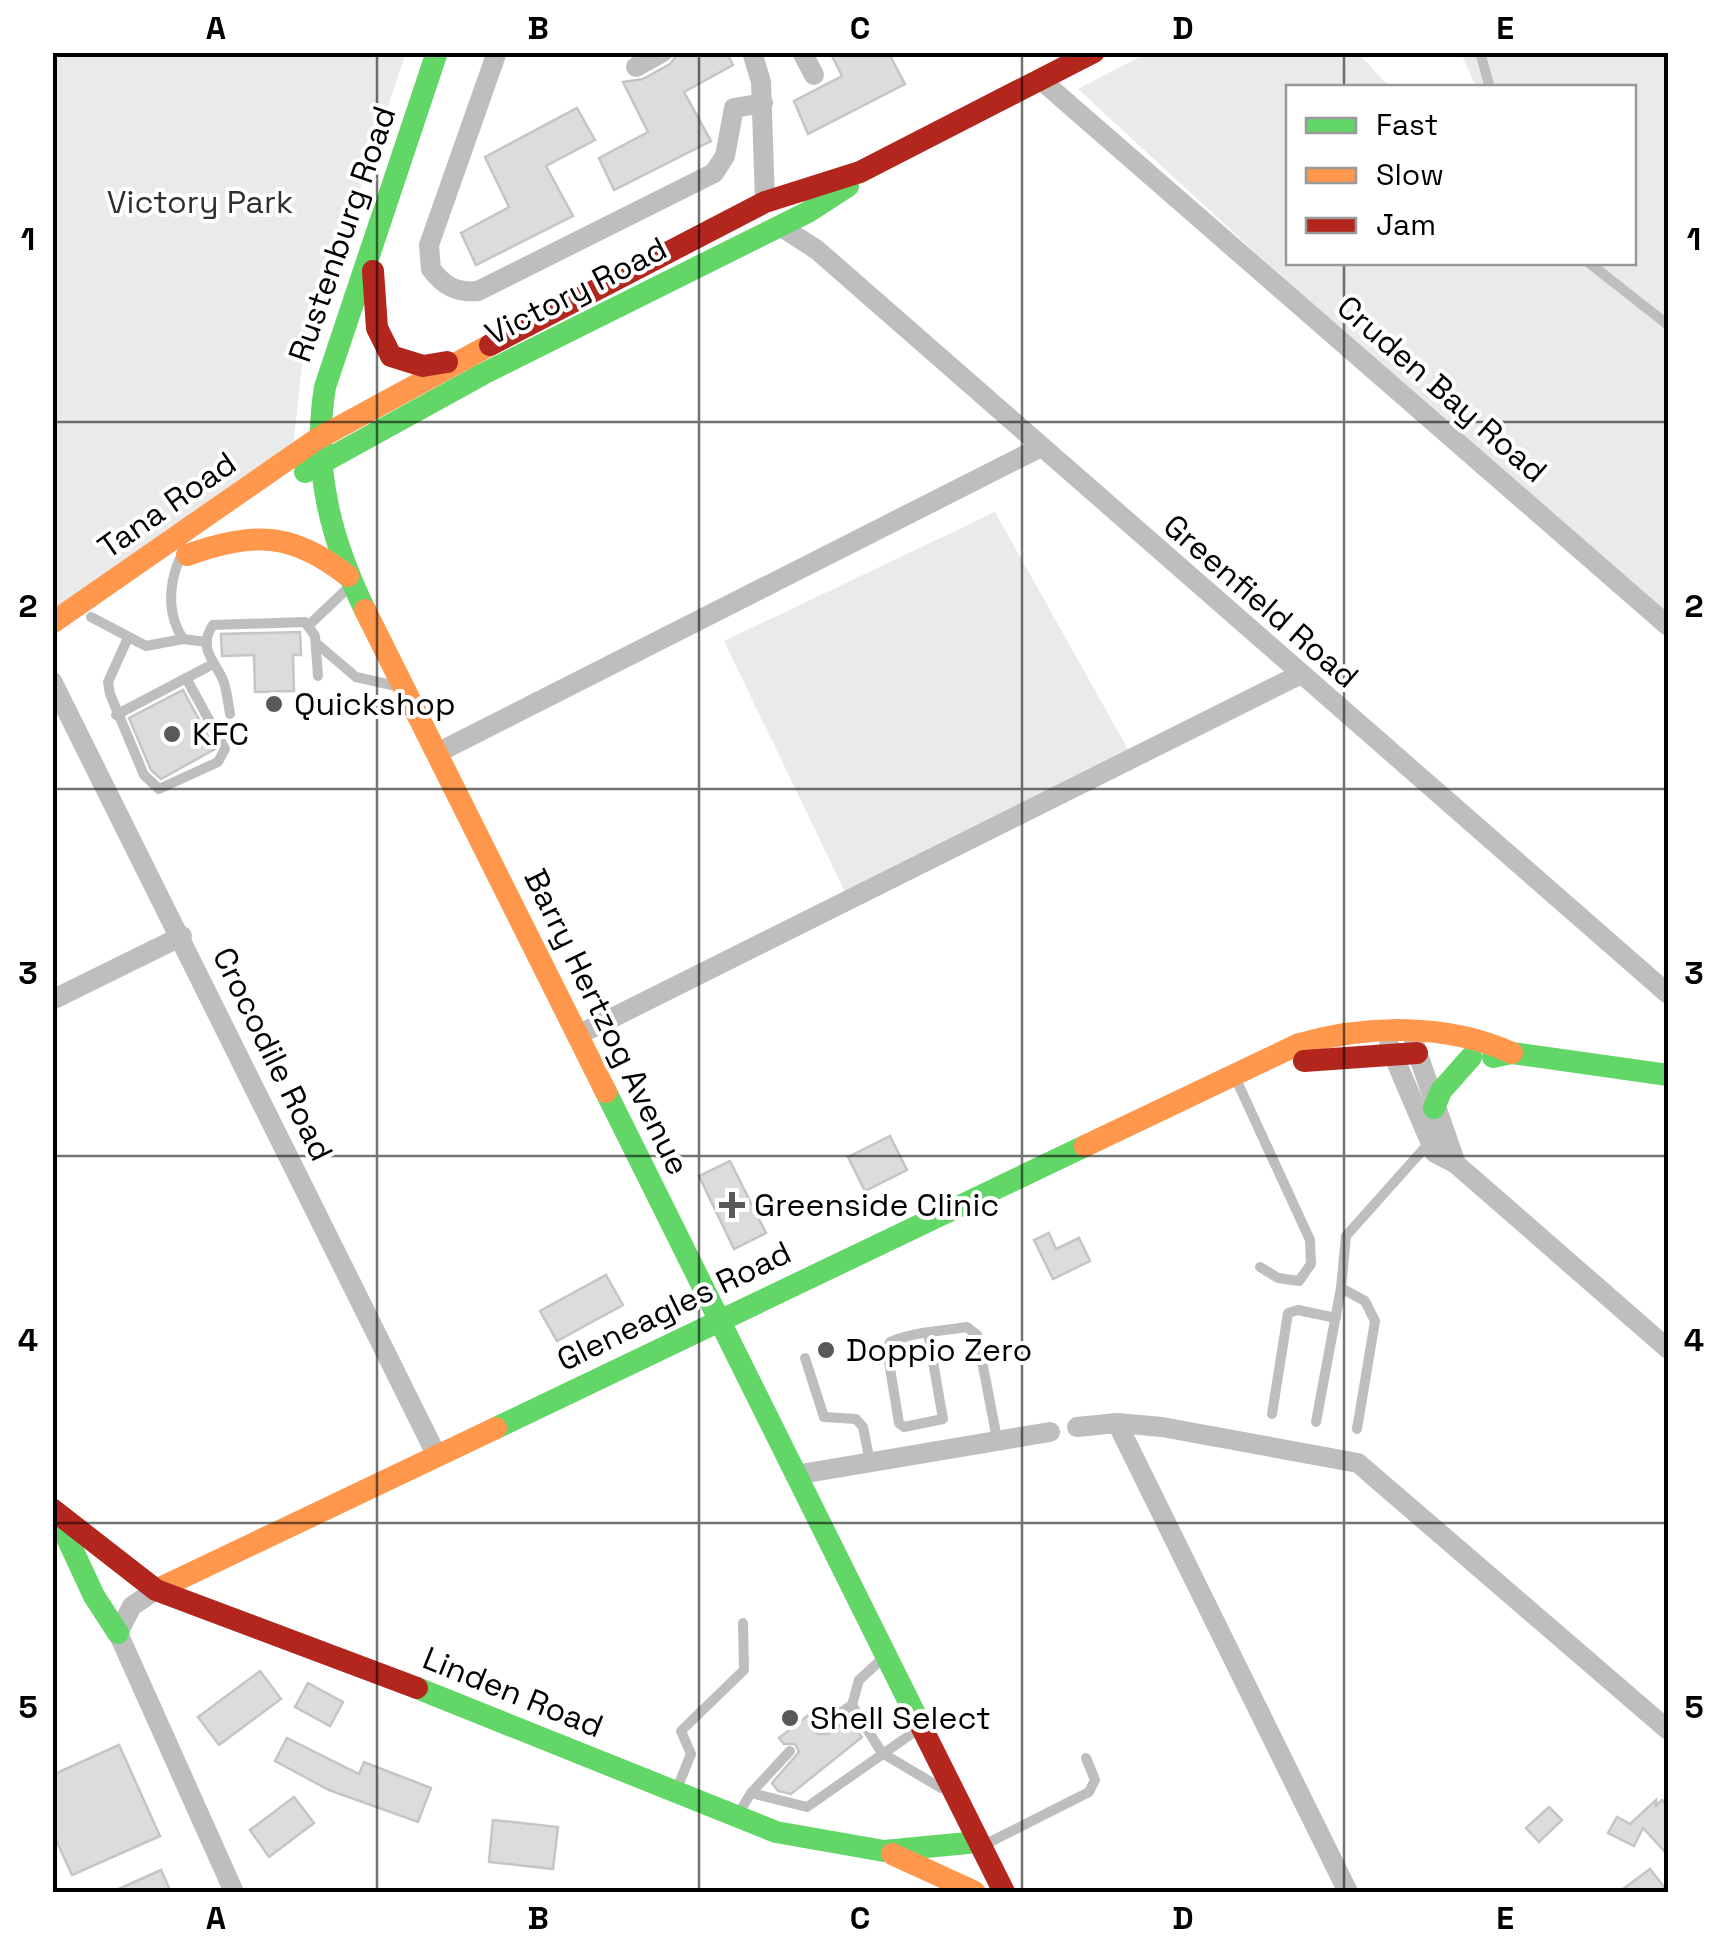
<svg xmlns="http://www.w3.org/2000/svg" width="1721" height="1945" font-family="'Space Grotesk',sans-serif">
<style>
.green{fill:#eaeaea}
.building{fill:#dcdcdc;stroke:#c5c5c5;stroke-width:2.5}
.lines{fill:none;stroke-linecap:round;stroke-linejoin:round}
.lane{stroke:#bebebe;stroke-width:10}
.street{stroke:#bebebe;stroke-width:20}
.fast{stroke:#63d668;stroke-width:22}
.slow{stroke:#ff974d;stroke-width:22}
.jam{stroke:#b3261e;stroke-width:22}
.grid{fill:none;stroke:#000;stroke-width:2.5;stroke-opacity:0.55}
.poi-dot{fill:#595959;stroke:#fff;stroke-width:4}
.labels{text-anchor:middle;stroke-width:8;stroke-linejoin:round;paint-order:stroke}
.park-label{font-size:32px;fill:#2f2f2f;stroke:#fff}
.street-label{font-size:32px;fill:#000;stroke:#fff}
.poi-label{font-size:32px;fill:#000;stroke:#fff;text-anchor:start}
.neatline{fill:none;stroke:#000;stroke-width:4}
.grid-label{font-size:32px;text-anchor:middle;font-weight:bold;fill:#000}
</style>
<rect width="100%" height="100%" fill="#fff"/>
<g class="green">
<path d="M53,53H406L303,357L291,467L53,625Z"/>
<path d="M1147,53H1358L1390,87L1288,88V262H1634V88L1476,87L1461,53H1668V633L1078,89Z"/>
<path d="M995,512L1134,760L847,896L724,641Z"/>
</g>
<g class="building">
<path d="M679,52H726L733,65L684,92L711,141L614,190L599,158L648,132L623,82L643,79L670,64Z"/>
<path d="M830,52H888L905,84L808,134L794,101L842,76Z"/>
<path d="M577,108L595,140L546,166L573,216L476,265L461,233L509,207L485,157Z"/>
<path d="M300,632L301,655H293L294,691L255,692L254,655L222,656L221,634Z"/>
<path d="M183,690L215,749L161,779L151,770L129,718Z"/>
<path d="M890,1136L907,1170L865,1191L848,1157Z"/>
<path d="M730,1161L766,1233L734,1249L699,1176Z"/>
<path d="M1049,1233L1056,1249L1079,1238L1090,1261L1053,1279L1034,1240Z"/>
<path d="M606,1275L623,1305L557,1341L540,1311Z"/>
<path d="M260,1671L281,1699L219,1745L198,1717Z"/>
<path d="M308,1683L343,1702L330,1726L295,1707Z"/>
<path d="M811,1713L818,1734H828L848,1719L862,1737L791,1794L778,1791L772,1783L799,1752L795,1744H784L779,1738Z"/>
<path d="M287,1738L359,1774L364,1762L431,1788L418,1822L329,1790L275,1761Z"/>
<path d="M119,1745L160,1836L72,1875L52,1831V1775Z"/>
<path d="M294,1797L314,1823L269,1857L250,1830Z"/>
<path d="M1656,1800V1806L1662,1800L1668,1807V1855L1643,1828L1634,1846L1608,1833L1617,1817L1630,1824Z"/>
<path d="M1549,1807L1562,1820L1539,1842L1526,1828Z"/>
<path d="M493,1820L558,1827L553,1869L489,1862Z"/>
<path d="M1650,1869L1668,1892H1619Z"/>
<path d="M161,1870L171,1892H112Z"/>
</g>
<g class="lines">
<g class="lane">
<path d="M1480,52L1490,88"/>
<path d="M1588,262L1668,325"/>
<path d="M179,560C168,588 167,614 183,639"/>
<path d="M91,617L146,646L183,639L207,642"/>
<path d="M309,625L348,588"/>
<path d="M127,640L108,682L110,694L144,775L159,789L218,762L225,749L186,678"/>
<path d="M316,643L356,677L396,686"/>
<path d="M230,714C228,703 227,690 223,680C215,661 197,648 213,625L305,622L315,636L318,676"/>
<path d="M116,715L211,665"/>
<path d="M1235,1077L1310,1240L1311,1264L1299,1281L1278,1278L1260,1267"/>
<path d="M928,1333L943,1419L904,1427L899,1423L887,1350L890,1342C913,1332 942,1331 967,1327L977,1335L997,1439"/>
<path d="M805,1358L824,1417L856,1419L863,1427L870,1462"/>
<path d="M1272,1414L1288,1313L1298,1310L1336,1318"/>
<path d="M1316,1422L1341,1288"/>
<path d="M1357,1429L1375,1321L1365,1301L1341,1288L1346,1236L1429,1143"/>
<path d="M882,1659L859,1680L852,1705L882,1753L941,1788"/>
<path d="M821,1726L852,1705"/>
<path d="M678,1786L691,1754L681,1731L744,1670L743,1623"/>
<path d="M751,1793L790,1751"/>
<path d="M740,1811L751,1793L807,1807L917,1730"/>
<path d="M986,1844L1089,1792L1095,1780L1086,1758"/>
</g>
<g class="street">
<path d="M497,52L429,245L431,269C444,286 456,293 478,291L714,173L725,156L734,108L763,103"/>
<path d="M752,52L761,82L765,202"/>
<path d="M802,52L814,75"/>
<path d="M636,67L663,52"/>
<path d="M1041,80L1668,626"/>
<path d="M780,226L817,250L1668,994"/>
<path d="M52,681L437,1456"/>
<path d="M439,752L1039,448"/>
<path d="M52,1000L182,936"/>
<path d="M578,1035L1301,674"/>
<path d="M1414,1043L1456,1164"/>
<path d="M1389,1045L1435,1153L1456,1164L1668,1349"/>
<path d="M1117,1423L1348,1892"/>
<path d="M1077,1427L1117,1423L1162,1427L1358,1463L1668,1730"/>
<path d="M795,1475L1050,1432"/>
<path d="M156,1590L132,1606L118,1633L234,1892"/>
</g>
<g class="fast">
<path d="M305,472L483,374L808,212L848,186"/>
<path d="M365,610C330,538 312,467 325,387L437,52"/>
<path d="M1493,1057L1512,1053L1668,1075"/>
<path d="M606,1092L922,1728"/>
<path d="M1434,1108L1441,1091L1471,1057"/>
<path d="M496,1428L1085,1146"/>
<path d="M55,1512L94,1596L118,1633"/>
<path d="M417,1688L776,1832L884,1851L978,1842"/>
</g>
<g class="slow">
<path d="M187,555C254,532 291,531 348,576"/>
<path d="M365,610L606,1092"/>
<path d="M52,623L317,439L490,345"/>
<path d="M1085,1146L1299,1044C1367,1025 1447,1023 1512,1053"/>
<path d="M156,1590L496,1428"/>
<path d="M892,1854L975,1892"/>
</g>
<g class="jam">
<path d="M373,271L377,328L391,356L423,366L447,362"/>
<path d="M490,345L765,202L860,172L1094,52"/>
<path d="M1304,1061L1417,1053"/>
<path d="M52,1509L156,1590L417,1688"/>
<path d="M922,1728L1004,1892"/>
</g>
</g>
<path class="grid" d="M377,52V1892M699,52V1892M1022,52V1892M1344,52V88M1344,262V1892M52,422H1668M52,789H1668M52,1156H1668M52,1523H1668"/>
<g class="poi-dot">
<circle cx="274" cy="704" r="10"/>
<circle cx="172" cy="734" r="10"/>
<path d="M727 1190h10v10h10v10h-10v10h-10v-10h-10v-10h10z"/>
<circle cx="826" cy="1350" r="10"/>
<circle cx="790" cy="1718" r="10"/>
</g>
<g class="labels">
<g class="park-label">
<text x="200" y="213">Victory Park</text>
</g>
<g class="street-label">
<text transform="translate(342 234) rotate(-71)" y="11">Rustenburg Road</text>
<text transform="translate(576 291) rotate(-27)" y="11">Victory Road</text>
<text transform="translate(1442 389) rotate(41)" y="11">Cruden Bay Road</text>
<text transform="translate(167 505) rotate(-35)" y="11">Tana Road</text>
<text transform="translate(1261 601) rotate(41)" y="11">Greenfield Road</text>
<text transform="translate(607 1022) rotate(64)" y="11">Barry Hertzog Avenue</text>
<text transform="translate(273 1054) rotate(64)" y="11">Crocodile Road</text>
<text transform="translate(674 1306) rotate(-26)" y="11">Gleneagles Road</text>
<text transform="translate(513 1692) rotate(22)" y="11">Linden Road</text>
</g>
<g class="poi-label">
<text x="294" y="715">Quickshop</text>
<text x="192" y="745">KFC</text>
<text x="754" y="1216">Greenside Clinic</text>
<text x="846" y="1361">Doppio Zero</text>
<text x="810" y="1729">Shell Select</text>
</g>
</g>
<rect width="1721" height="1945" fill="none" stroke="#ffffff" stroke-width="110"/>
<rect x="1286" y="85" width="350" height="180" fill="#ffffff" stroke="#999999" stroke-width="2.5"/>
<rect x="1306" y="118" width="50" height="15" fill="#63d668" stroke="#999999" stroke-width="2.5"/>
<text x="1376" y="135" font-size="30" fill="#000000">Fast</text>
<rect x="1306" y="168" width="50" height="15" fill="#ff974d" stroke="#999999" stroke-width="2.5"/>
<text x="1376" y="185" font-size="30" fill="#000000">Slow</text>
<rect x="1306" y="218" width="50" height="15" fill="#b3261e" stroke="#999999" stroke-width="2.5"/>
<text x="1376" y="235" font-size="30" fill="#000000">Jam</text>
<rect x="55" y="55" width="1611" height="1835" class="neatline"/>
<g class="grid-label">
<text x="216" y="39">A</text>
<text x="538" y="39">B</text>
<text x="860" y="39">C</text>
<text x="1183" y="39">D</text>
<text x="1505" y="39">E</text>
<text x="28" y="250">1</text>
<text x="1694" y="250">1</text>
<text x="28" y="617">2</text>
<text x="1694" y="617">2</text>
<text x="28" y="984">3</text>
<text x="1694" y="984">3</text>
<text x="28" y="1351">4</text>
<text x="1694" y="1351">4</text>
<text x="28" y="1718">5</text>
<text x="1694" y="1718">5</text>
<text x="216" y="1929">A</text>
<text x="538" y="1929">B</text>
<text x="860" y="1929">C</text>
<text x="1183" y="1929">D</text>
<text x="1505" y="1929">E</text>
</g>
</svg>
